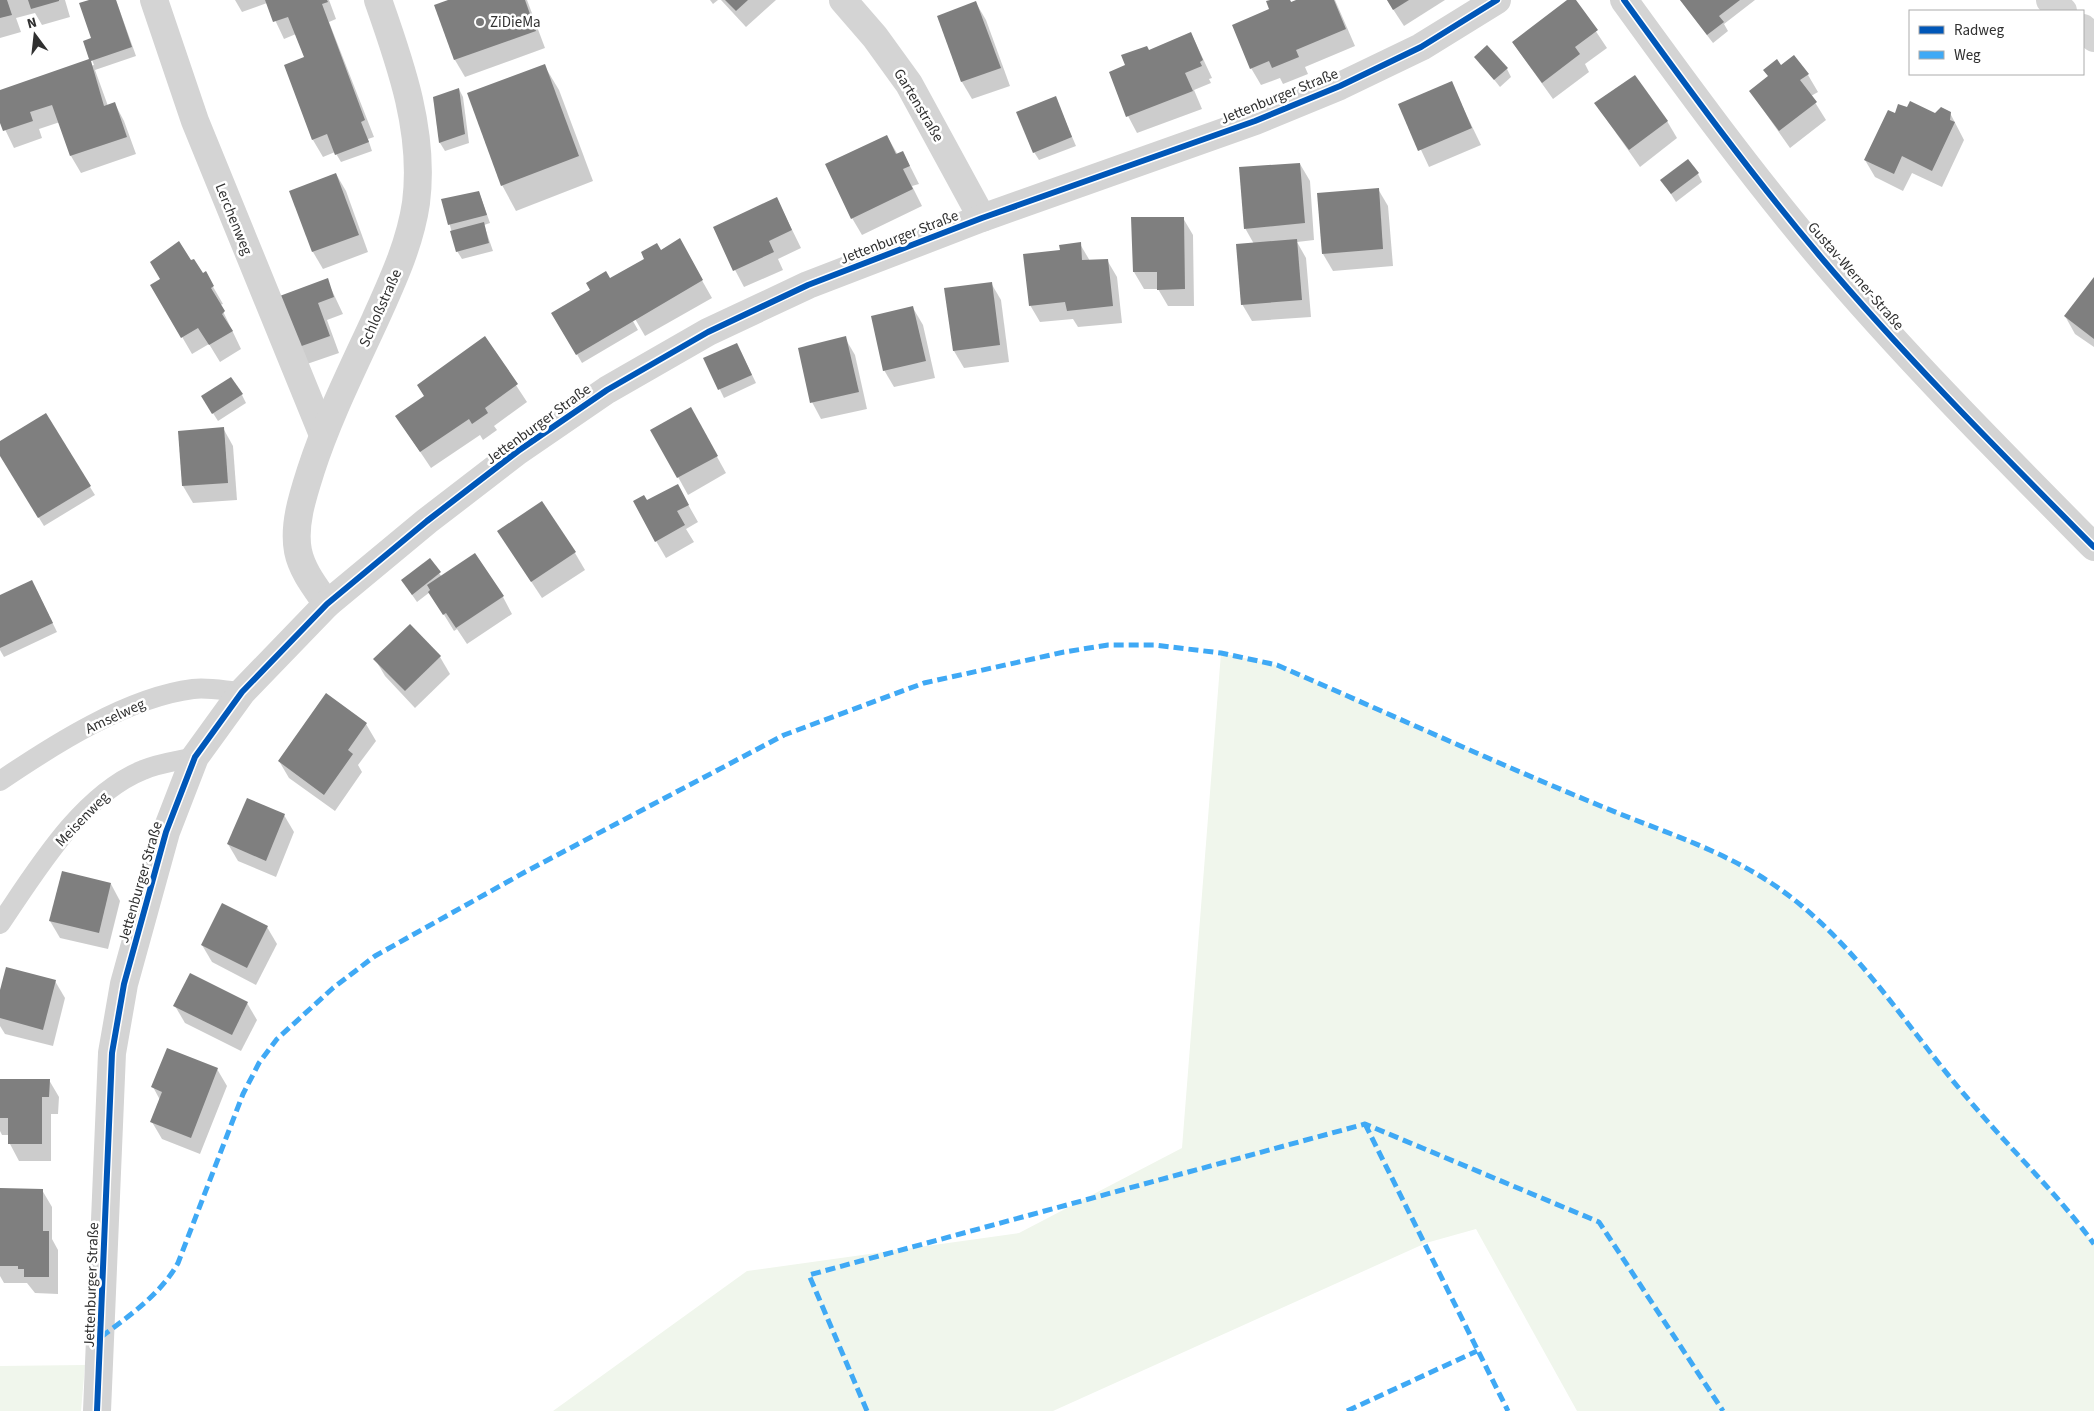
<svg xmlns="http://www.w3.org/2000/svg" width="2094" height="1411" font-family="'Source Sans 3',sans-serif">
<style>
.green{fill:#f0f6ec}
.shadow{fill:#0003}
.building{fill:#7f7f7f}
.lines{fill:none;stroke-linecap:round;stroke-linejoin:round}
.service{stroke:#d4d4d4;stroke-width:20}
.minor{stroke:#d4d4d4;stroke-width:28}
.quiet{stroke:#3fa9f5;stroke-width:5;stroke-dasharray:10 5;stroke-linecap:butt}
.cycleway-casing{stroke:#fff;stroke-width:9}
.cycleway{stroke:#0057b8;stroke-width:6}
.poi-dot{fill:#787878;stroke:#fff;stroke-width:2}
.labels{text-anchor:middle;stroke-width:5;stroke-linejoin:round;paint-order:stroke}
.poi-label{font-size:15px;fill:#303030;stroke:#fff;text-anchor:start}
.street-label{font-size:15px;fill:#303030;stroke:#fff}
</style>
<rect width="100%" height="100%" fill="#fff"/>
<g class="green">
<path d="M1221,653L1277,665L1603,807L1705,848L1768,881L1830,932L1899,1011L1969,1101L2032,1169L2094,1244V1411H1577L1476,1229L1426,1243L1053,1411H553L747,1271L1019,1233L1182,1148Z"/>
<path d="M85,1365L81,1411H0V1366Z"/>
</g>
<g class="shadow">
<path d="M0,0H65L70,17L42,25L35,13L16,18L21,32L0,38Z"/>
<path d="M92,0H116L136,56L95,70L108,106L115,104L124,121L136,154L81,173L71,156L60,122L39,129L42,138L14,148L0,119V91L94,65L85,41L93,39Z"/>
<path d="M235,0H329L336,19L329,22L374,137L368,139L372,151L341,162L335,152L323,157L313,140L285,65L305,58L296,34L284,39L267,3L242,12Z"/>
<path d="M452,0H527L545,48L465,77L455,60L436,6Z"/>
<path d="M710,0H718L713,4Z"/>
<path d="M721,0H776L746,27Z"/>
<path d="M1273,0H1290L1292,3L1299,0H1335L1355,46L1305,67L1308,74L1283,84L1280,78L1261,85L1251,68Z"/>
<path d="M1387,0H1445L1404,26Z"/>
<path d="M1569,0H1575L1607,48L1585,64L1589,72L1553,99L1513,43Z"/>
<path d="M1680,0H1755L1724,24L1728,31L1713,43Z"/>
<path d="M976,3L986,20L1010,86L972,99L962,82L939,17Z"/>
<path d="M1191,33L1212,78L1209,79L1211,83L1194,90L1202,109L1137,133L1128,116L1127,66L1149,51Z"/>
<path d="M1476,57L1507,69L1511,77L1500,87Z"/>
<path d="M544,65L559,90L593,181L516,211L502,185Z"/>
<path d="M1781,67L1808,75L1818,92L1811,96L1826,120L1790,148L1750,91Z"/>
<path d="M1451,83L1481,145L1429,167L1400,105Z"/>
<path d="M459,89L463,97L469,143L445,151L440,143L434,98Z"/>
<path d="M1055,97L1076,146L1039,160L1034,152Z"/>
<path d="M1595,103L1667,121L1677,138L1640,167Z"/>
<path d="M1950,113L1964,140L1942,187L1912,173L1903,191L1875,177L1865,160L1895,115Z"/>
<path d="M887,136L898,155L903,153L912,170L919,184L912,186L922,206L862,235L852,218Z"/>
<path d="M1300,164L1310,181L1314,240L1297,242L1306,258L1311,317L1252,321L1242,304L1254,244L1245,228Z"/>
<path d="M336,174L346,191L368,252L323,269L313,252L291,192Z"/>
<path d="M1698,174L1702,182L1676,202L1662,180Z"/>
<path d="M1378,189L1388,206L1393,266L1333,271L1323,254Z"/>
<path d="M479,192L490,223L484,225L493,251L462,259L457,251L443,200Z"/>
<path d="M777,199L801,248L778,259L783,270L744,287L735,270Z"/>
<path d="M1183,218L1193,235L1194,306H1168L1158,289H1144L1134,272Z"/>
<path d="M679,240L712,298L645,336L627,305L625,307L638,330L582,363L553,313Z"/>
<path d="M1080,244L1090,261L1107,260L1117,277L1122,323L1078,327L1073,319L1040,322L1030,305L1062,251Z"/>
<path d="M205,273L223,304L220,305L241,349L220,362L209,344L192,354L152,285Z"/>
<path d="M2094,279V347L2075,334L2065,316Z"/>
<path d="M327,280L343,314L327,320L339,353L307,364L279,298Z"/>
<path d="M991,283L1001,300L1009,362L964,368L954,351L946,290Z"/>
<path d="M913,308L923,325L935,378L894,387L884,370Z"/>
<path d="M485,338L527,402L494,426L497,430L483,440L480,435L431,468L396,416L425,397Z"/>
<path d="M845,338L855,355L867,409L821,419L812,402Z"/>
<path d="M741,352L756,383L724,398L705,359Z"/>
<path d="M242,395L246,403L218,421L202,396Z"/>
<path d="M45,415L95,495L44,526L0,455V443Z"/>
<path d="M700,426L726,473L688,495L652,430Z"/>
<path d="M223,428L233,446L237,500L193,503L183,486L179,432Z"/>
<path d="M677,485L698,522L686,529L694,542L666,558L656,541L646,502Z"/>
<path d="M509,548L575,553L585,570L542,598Z"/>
<path d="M429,560L442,577L503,597L512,614L467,644L457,629L454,631L430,592L417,602L408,589Z"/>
<path d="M36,589L57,632L4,657L0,650V596Z"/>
<path d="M440,657L450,674L415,708L385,676L375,659Z"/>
<path d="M366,724L376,741L358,765L362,772L335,811L289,778L279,761Z"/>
<path d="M284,815L294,832L276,877L238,861L228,844Z"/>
<path d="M111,884L120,901L108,949L60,938L50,921Z"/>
<path d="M267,927L277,944L256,985L212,962L202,945Z"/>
<path d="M55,981L65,998L53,1046L5,1034L0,1026V995Z"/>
<path d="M247,1003L257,1020L241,1051L185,1023L175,1006Z"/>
<path d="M217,1069L227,1086L200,1154L162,1139L152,1122L160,1100L153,1087Z"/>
<path d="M0,1080H49L59,1097L58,1114H51V1161H19L10,1144V1135H2L0,1131Z"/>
<path d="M0,1189L42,1190L52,1207V1239L58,1250V1294L35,1293L27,1283H4L0,1276Z"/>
</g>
<g class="building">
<path d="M0,0H7L12,15L0,18Z"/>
<path d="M28,0H59V1L31,9Z"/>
<path d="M89,0H116L132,47L91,61L104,106L115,102L127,137L70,156L52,105L30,112L33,121L3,131L0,123V90L89,59L83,41L91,38L79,3Z"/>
<path d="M265,0H327L328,2L322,4L365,120L361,122L369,142L335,155L327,134L312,140L284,65L304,57L288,17L273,22Z"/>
<path d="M448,0H525L536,31L454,60L434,5Z"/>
<path d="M725,0H748L736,11Z"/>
<path d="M1270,0H1290L1291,2L1296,0H1334L1346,29L1296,50L1299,57L1272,68L1269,61L1250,69L1232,25L1269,9L1266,1Z"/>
<path d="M1387,0H1409L1393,10Z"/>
<path d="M1567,0H1576L1598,30L1575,47L1580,54L1542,83L1512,42Z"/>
<path d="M1680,0H1740L1719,16L1724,22L1707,35Z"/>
<path d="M976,1L1001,68L961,82L937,16Z"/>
<path d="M1191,32L1203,60L1200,62L1202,66L1185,73L1193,91L1126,117L1109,72L1125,65L1121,55L1147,46L1149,50Z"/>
<path d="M1487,45L1508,68L1494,80L1474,57Z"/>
<path d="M1794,55L1809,74L1800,80L1817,102L1779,131L1749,91L1768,76L1763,70L1777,59L1781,65Z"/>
<path d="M545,64L579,156L501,186L467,93Z"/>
<path d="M1635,75L1668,121L1629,150L1594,103Z"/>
<path d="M1452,81L1472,128L1418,151L1398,104Z"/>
<path d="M459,88L465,134L439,143L433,97Z"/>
<path d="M1056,96L1072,137L1033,153L1016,112Z"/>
<path d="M1910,101L1935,113L1941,107L1951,112L1950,120L1955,122L1932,171L1902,156L1894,174L1864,160L1888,110L1895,113L1898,104L1907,107Z"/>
<path d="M887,135L896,154L903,151L910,166L903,169L913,189L851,219L825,164Z"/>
<path d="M1688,159L1699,173L1671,194L1660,180Z"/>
<path d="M1300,163L1305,223L1244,229L1239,167Z"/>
<path d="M336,173L359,235L312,252L289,191Z"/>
<path d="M1379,188L1383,249L1322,254L1317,193Z"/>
<path d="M479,191L487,215L448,225L441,199Z"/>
<path d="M777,197L792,230L769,241L774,252L733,271L713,227Z"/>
<path d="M1131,217H1184L1185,289L1157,290V272H1133Z"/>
<path d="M484,222L489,243L456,252L450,231Z"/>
<path d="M680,238L703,280L576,355L551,313L590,290L586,283L606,271L610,278L644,259L641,252L657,243L661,250Z"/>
<path d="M1297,239L1302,300L1241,305L1236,244Z"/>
<path d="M179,241L191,260L194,259L203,273L206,271L214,286L211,288L225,311L222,314L233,331L209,345L198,328L181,338L150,285L160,279L150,262Z"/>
<path d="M1081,242L1082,260L1108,259L1113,306L1067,311L1065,302L1029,306L1023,254L1060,250L1059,245Z"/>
<path d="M2094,277V339L2064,316Z"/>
<path d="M328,278L334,297L318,303L330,336L296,348L277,297Z"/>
<path d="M992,282L1000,345L953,351L944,288Z"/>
<path d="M913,306L926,361L883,371L871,316Z"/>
<path d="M485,336L518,384L485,408L488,413L472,424L469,419L420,452L395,416L424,396L417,385Z"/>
<path d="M846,336L859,392L810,403L798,348Z"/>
<path d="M737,343L752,375L718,390L703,358Z"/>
<path d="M231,377L243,394L212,414L201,396Z"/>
<path d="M691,407L718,456L677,478L650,430Z"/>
<path d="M46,413L91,486L38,518L0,456V441Z"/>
<path d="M224,427L228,483L182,486L178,431Z"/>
<path d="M678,484L689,505L677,511L685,525L655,542L633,501L644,495L647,500Z"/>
<path d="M542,501L576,552L531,582L497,531Z"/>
<path d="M475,553L504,596L456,628L446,613L443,615L428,592L430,590L427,585Z"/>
<path d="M430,558L441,572L412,595L401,580Z"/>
<path d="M32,580L53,623L0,648V595Z"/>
<path d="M410,624L441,656L405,691L373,659Z"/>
<path d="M326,693L367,723L348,750L353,754L324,795L278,761Z"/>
<path d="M247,798L285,814L266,861L227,844Z"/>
<path d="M62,871L111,883L99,933L49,921Z"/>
<path d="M222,903L268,926L247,968L201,945Z"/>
<path d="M6,967L56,980L43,1030L0,1018V990Z"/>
<path d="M190,973L248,1002L232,1035L173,1006Z"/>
<path d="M167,1048L218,1068L191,1138L150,1122L162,1092L151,1087Z"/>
<path d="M0,1079H50L49,1097H42V1144H8V1118H0Z"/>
<path d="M0,1188L43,1189V1231H49V1277H24V1269H18V1266H0Z"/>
</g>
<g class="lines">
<g class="service">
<path d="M0,781C53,745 128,697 193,689C208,687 226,691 242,692"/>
<path d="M0,924C36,871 81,795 143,770C159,763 178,761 195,757"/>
</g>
<g class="minor">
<path d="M154,0L195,121L323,435"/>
<path d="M843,0L875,37L909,84L982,218"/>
<path d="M1624,0C1687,87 1750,173 1819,255C1906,358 2000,452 2094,547"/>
<path d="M2050,0L2063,11"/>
<path d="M2083,28L2094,38"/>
<path d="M327,604C316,588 302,571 298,551C293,525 303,495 311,470C328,418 352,370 375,320C392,282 410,244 416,203C425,133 401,65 378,0"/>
<path d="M97,1411L112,1053L124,984L166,832L195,757L242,692L327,604L427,521L518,451L607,390L708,332L808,285L982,218L1255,121L1340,86L1421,47L1497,0"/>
</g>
<g class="quiet">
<path d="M1365,1124L1508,1411"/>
<path d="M101,1337C130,1315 160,1295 178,1263L243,1094L259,1063L277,1039L333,988L375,956L525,872L784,735L924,683L1064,652L1108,645H1154L1221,653L1277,665C1385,712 1494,762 1603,807C1658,830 1717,848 1768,881C1853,936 1904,1025 1969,1100C2010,1149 2056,1192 2094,1244"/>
<path d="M867,1411L809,1275L1365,1124L1599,1222L1723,1411"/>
<path d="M1347,1411L1477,1351"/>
</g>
<defs>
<g id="cycleway">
<path d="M1624,0C1687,87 1750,173 1819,255C1906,358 2000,452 2094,547"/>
<path d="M97,1411L112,1053L124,984L166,832L195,757L242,692L327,604L427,521L518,451L607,390L708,332L808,285L982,218L1255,121L1340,86L1421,47L1497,0"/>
</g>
</defs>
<use href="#cycleway" class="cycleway-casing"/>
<use href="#cycleway" class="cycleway"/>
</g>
<circle class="poi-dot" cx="480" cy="22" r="5"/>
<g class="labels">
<g class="poi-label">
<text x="490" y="27">ZiDieMa</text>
</g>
<g class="street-label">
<text transform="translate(1279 96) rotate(-22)" y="5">Jettenburger Straße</text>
<text transform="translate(919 105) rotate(59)" y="5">Gartenstraße</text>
<text transform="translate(234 219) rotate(68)" y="5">Lerchenweg</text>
<text transform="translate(899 237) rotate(-21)" y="5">Jettenburger Straße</text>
<text transform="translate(1856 276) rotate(49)" y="5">Gustav-Werner-Straße</text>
<text transform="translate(380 308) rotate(-66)" y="5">Schloßstraße</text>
<text transform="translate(538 424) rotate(-36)" y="5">Jettenburger Straße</text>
<text transform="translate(115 716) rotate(-25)" y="5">Amselweg</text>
<text transform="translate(82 819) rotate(-46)" y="5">Meisenweg</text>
<text transform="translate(140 882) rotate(-74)" y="5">Jettenburger Straße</text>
<text transform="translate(91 1285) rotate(-88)" y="5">Jettenburger Straße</text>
</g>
</g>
<rect x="1909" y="10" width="175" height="65" fill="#ffffff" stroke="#acacac"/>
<rect x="1919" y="26" width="25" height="8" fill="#0057b8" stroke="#acacac"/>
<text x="1954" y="35" font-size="15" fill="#303030">Radweg</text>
<rect x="1919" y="51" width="25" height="8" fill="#3fa9f5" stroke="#acacac"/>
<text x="1954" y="60" font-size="15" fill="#303030">Weg</text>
<g transform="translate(35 35) rotate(345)" stroke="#ffffff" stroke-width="4" paint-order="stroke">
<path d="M0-4L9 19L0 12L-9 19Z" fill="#303030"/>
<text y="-8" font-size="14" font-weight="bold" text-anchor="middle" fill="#303030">N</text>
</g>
</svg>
